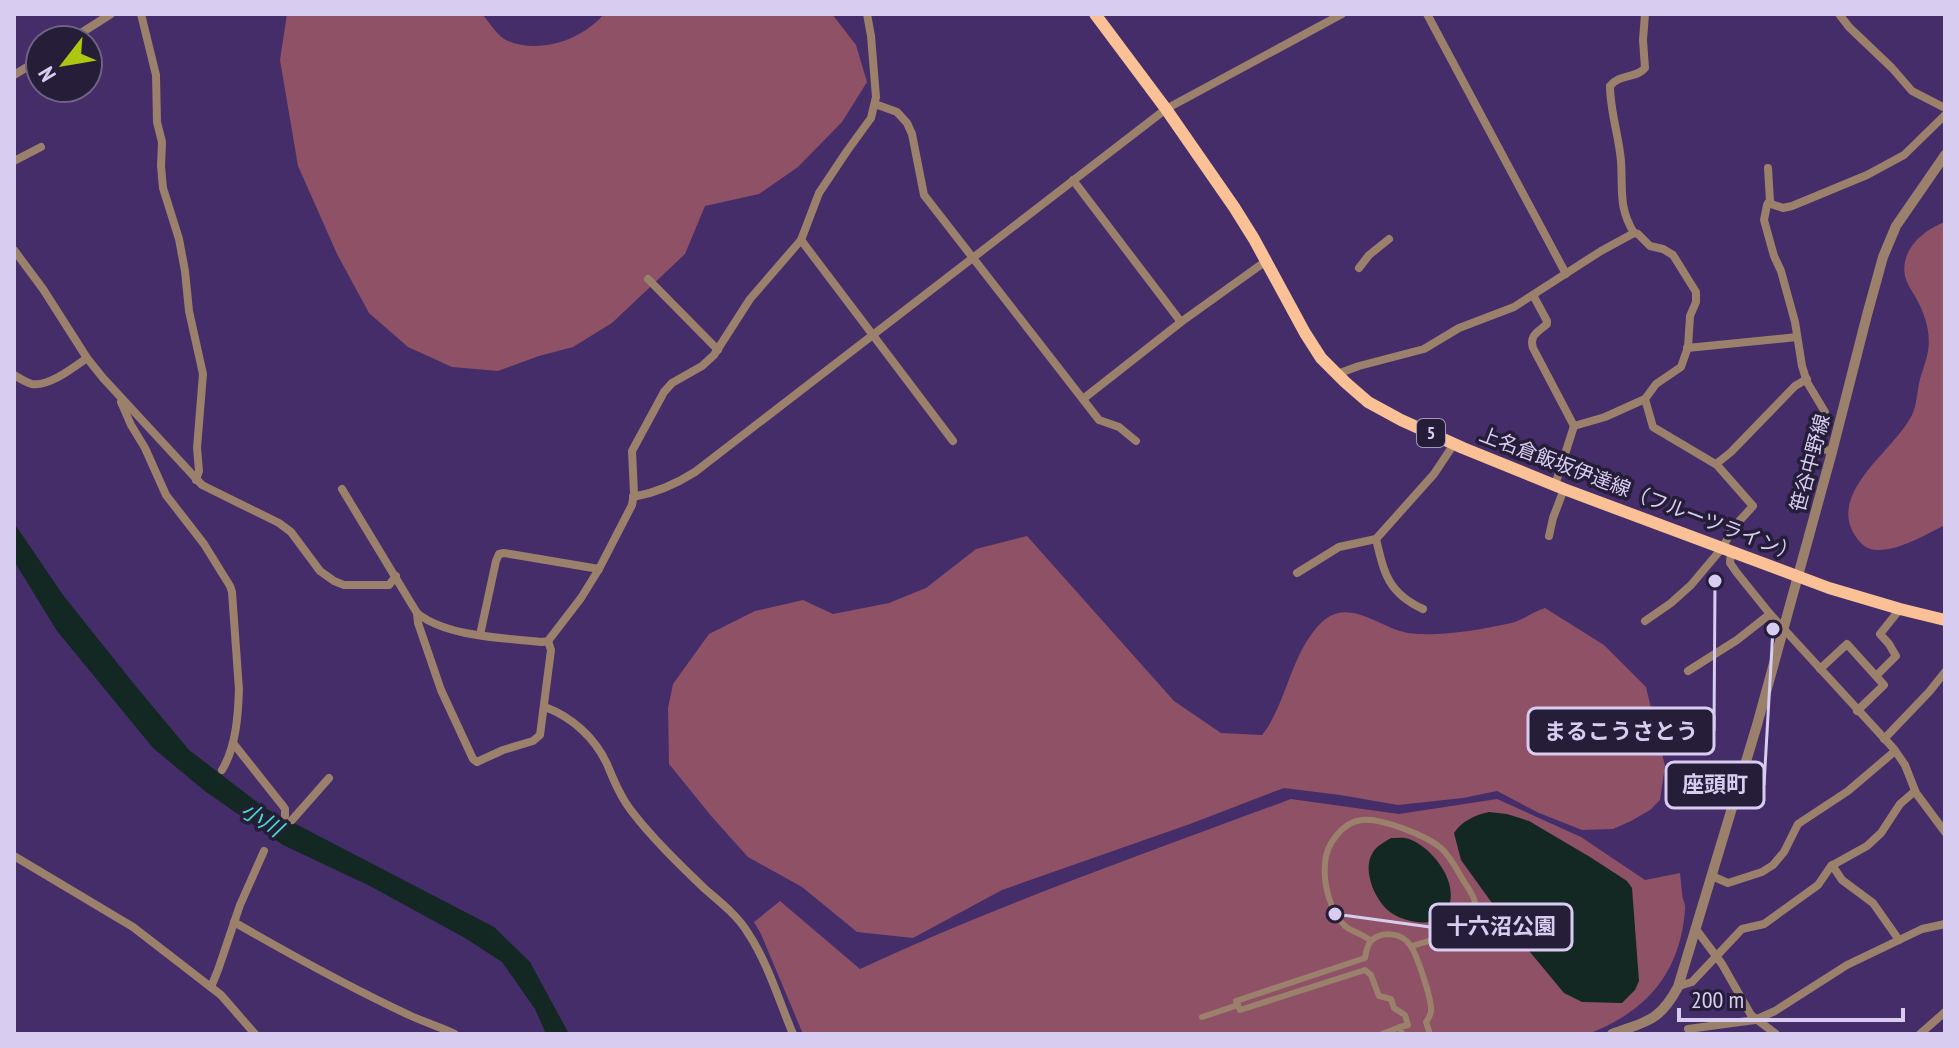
<svg xmlns="http://www.w3.org/2000/svg" width="1959" height="1048" font-family="'PT Sans Narrow','Noto Sans JP',sans-serif">
<style>
.green{fill:#8e5166}
.water{fill:#132823}
.lines{fill:none;stroke-linecap:round;stroke-linejoin:round}
.pedestrian{stroke:#9b806b;stroke-width:6}
.minor{stroke:#9b806b;stroke-width:8}
.tertiary{stroke:#9b806b;stroke-width:10}
.primary{stroke:#fac196;stroke-width:12}
.labels{text-anchor:middle;stroke-width:7;stroke-linejoin:round;paint-order:stroke}
.shield{fill:#261d38;stroke:#a398ba;stroke-width:2}
.shield-label{font-size:18px;font-weight:bold;fill:#d8cdf1}
.street-label{font-size:20px;fill:#d8cdf1;stroke:#261d38}
.water-label{font-size:22px;font-style:italic;fill:#3ee0c5;stroke:#261d38}
.leader{fill:none;stroke:#d8cdf1;stroke-width:3}
.callout-dot{fill:#d8cdf1;stroke:#261d38;stroke-width:3}
.callout{fill:#261d38;stroke:#d8cdf1;stroke-width:3}
.callout-label{font-size:22px;text-anchor:middle;font-weight:bold;fill:#d8cdf1}
</style>
<rect width="100%" height="100%" fill="#442d69"/>
<g class="green">
<path d="M287,14H482C489,22 498,37 508,41C540,54 582,40 604,14H832L856,45L867,82L842,122L798,167L759,194L705,206L685,254L612,323L573,347L539,356L498,371L452,367L408,347L369,313L337,254L298,166L280,60Z"/>
<path d="M1945,222V525C1925,535 1879,563 1861,543C1819,497 1893,453 1912,415C1917,404 1917,391 1920,379C1922,372 1925,364 1927,356C1932,336 1926,316 1916,298C1912,291 1907,284 1905,276C1900,250 1923,230 1945,222Z"/>
<path d="M1027,536L1174,701L1221,733L1262,735C1288,702 1290,653 1322,622C1349,597 1379,628 1408,633C1438,637 1481,630 1511,623C1523,620 1533,612 1545,608L1604,645L1646,687L1665,766L1660,800L1650,810L1631,821L1613,829L1582,830L1539,813L1497,791L1463,798L1398,805L1340,795L1284,788L1190,824L1002,890L913,938L857,932L802,887L748,857L712,817L669,764L668,708L673,684L709,634L755,611L803,600L833,614L889,603L926,588L976,549Z"/>
<path d="M1291,799L1399,814L1497,799L1581,837L1645,880L1680,873C1681,880 1681,886 1682,892C1682,899 1686,904 1685,910C1680,974 1646,1012 1588,1034H803L761,934L754,922L780,901L860,969C1000,904 1146,853 1291,799Z"/>
</g>
<g class="water">
<path d="M14,523L63,595L134,684L189,750L265,808L494,927L530,962L569,1034H546L535,1009L502,962L465,938L370,886L283,845L206,792L153,748L57,631L14,561Z"/>
<path d="M1489,812L1507,814L1529,821L1590,857L1627,881L1632,888L1639,981L1635,990L1622,1003L1582,1002L1564,993L1510,928L1461,860L1454,833C1462,821 1475,815 1489,812Z"/>
<path d="M1391,838C1397,838 1404,837 1409,839C1431,847 1456,878 1450,903C1444,929 1411,925 1393,914C1376,904 1362,871 1372,854C1376,846 1383,843 1391,838Z"/>
</g>
<g class="lines">
<g class="pedestrian">
<path d="M1371,941C1363,934 1352,932 1345,926C1330,912 1323,883 1325,863C1326,845 1342,822 1362,820C1380,817 1427,836 1441,848C1451,857 1458,872 1465,883C1470,891 1478,901 1474,911C1463,932 1433,940 1412,946"/>
<path d="M1202,1017L1238,1005"/>
<path d="M1382,1034L1400,1027"/>
<path d="M1402,1034L1400,1027L1408,1025L1405,1015L1394,1008L1391,999L1379,996L1371,975L1365,970L1240,1010L1236,1001L1365,958C1366,952 1367,945 1371,941C1382,930 1402,933 1410,945C1417,954 1432,1000 1431,1011C1431,1015 1428,1019 1426,1022L1430,1034"/>
</g>
<g class="minor">
<path d="M141,14L156,75L157,122L162,142L161,166L163,188L179,239L185,271L189,311L203,374L197,448L199,471L196,480"/>
<path d="M1427,14L1566,274"/>
<path d="M1839,14L1849,27L1892,68L1912,91L1945,108"/>
<path d="M70,40L111,14"/>
<path d="M14,75L40,59"/>
<path d="M875,104L897,112L907,123L912,134L924,195L1099,420L1119,427L1136,441"/>
<path d="M14,161L41,147"/>
<path d="M1768,168L1770,201L1767,205L1764,220L1774,256L1781,271L1795,322L1802,366L1807,382L1825,412L1821,448L1832,452"/>
<path d="M1073,180L1181,322"/>
<path d="M1768,203L1783,208L1792,206L1867,175L1904,155L1945,115"/>
<path d="M801,240L953,441"/>
<path d="M14,250L43,289L87,358L103,378L202,485L279,523L291,532L320,571L334,581L344,585H389L396,576"/>
<path d="M1359,268L1369,255L1389,239"/>
<path d="M648,279L718,350"/>
<path d="M1533,295L1547,321V324C1538,332 1529,335 1533,348L1574,426L1605,417L1645,399L1656,384L1681,367L1688,347L1690,316L1696,302V292L1673,255L1663,249L1650,246L1638,234L1634,233"/>
<path d="M1687,348L1797,337"/>
<path d="M1337,374L1359,366L1424,349L1459,328L1514,307L1601,251L1634,233C1618,207 1623,189 1621,161C1619,136 1610,111 1610,86C1620,73 1636,79 1645,68L1643,40L1645,14"/>
<path d="M14,375C19,378 27,383 32,384C49,387 74,367 87,358"/>
<path d="M1083,399L1181,322L1266,261"/>
<path d="M1645,399L1653,427L1717,465L1753,506L1733,528L1723,547L1691,585L1671,603L1645,621"/>
<path d="M121,402L131,425L145,448L166,495L204,544L230,586L232,592L239,690C238,716 236,747 222,770"/>
<path d="M1716,464L1731,452L1795,386L1807,379"/>
<path d="M1555,485L1574,426"/>
<path d="M342,489L417,613C446,637 505,638 542,642L548,641L581,598L599,569L632,505L634,493L632,451L664,392L672,383L702,366L714,355L750,299L801,240L819,193L847,151L871,118L876,97L871,36L867,14"/>
<path d="M633,497C656,493 676,484 695,472L1166,109L1342,14"/>
<path d="M1549,536L1553,518L1564,489"/>
<path d="M1731,551L1730,563L1737,573L1770,614L1894,749L1905,765L1916,793L1945,832"/>
<path d="M1297,573L1339,547L1376,539"/>
<path d="M1423,609C1388,593 1384,573 1376,539L1434,474L1454,444"/>
<path d="M417,613L418,623L441,690L473,759L477,762L503,750L533,741L540,735L551,650L548,641"/>
<path d="M480,635L496,561L499,554L504,553L599,569"/>
<path d="M1820,669L1847,644L1884,685L1857,711"/>
<path d="M1688,671L1737,640L1770,614"/>
<path d="M1876,676L1896,656L1889,644L1880,634L1900,609"/>
<path d="M545,707C572,717 595,738 607,764C614,781 621,798 633,813C654,840 680,865 705,889C720,902 738,916 748,933C768,963 779,1001 793,1034"/>
<path d="M1884,739L1929,692L1945,672"/>
<path d="M233,743L283,806L285,809V816"/>
<path d="M292,820L329,778"/>
<path d="M14,856L133,927L221,995L255,1034"/>
<path d="M1832,865L1842,880L1873,903L1899,940"/>
<path d="M1712,876L1728,883L1762,872L1773,865L1784,852L1798,824L1848,791L1895,751"/>
<path d="M234,922C291,955 349,987 409,1015C424,1022 440,1027 455,1034"/>
<path d="M1695,928L1722,964L1751,1015L1776,1034"/>
<path d="M1679,986L1692,982L1742,929L1764,924L1818,885L1831,866L1867,846L1881,833L1900,804L1915,791"/>
<path d="M211,987L218,970L240,905L264,851"/>
<path d="M1688,1029L1755,1020L1775,1011L1847,965L1922,929L1945,924"/>
<path d="M1920,1034L1945,1012"/>
</g>
<path class="tertiary" d="M1612,1034C1647,1021 1659,1022 1678,987L1757,725L1832,452L1867,315L1883,257L1896,226L1945,155"/>
<path class="primary" d="M1095,14L1166,109L1234,207L1254,239L1305,333L1321,358L1345,382L1368,402L1401,420L1463,448L1564,489L1829,588L1900,609L1945,620"/>
</g>
<g class="labels">
<rect class="shield" x="1417" y="419" width="28" height="28" rx="6"/>
<g class="shield-label">
<text x="1431" y="439">5</text>
</g>
<g class="street-label">
<text transform="translate(1810 463) rotate(-75)" y="7">笹谷中野線</text>
<text transform="translate(1639 494) rotate(21)" y="7">上名倉飯坂伊達線（フルーツライン）</text>
</g>
<g class="water-label">
<text transform="translate(262 819) rotate(32)" y="8">小川</text>
</g>
</g>
<path class="leader" d="M1715 581L1714 731M1773 629L1764 785M1335 914L1430 927"/>
<g class="callout-dot">
<circle cx="1715" cy="581" r="8"/>
<circle cx="1773" cy="629" r="8"/>
<circle cx="1335" cy="914" r="8"/>
</g>
<g class="callout">
<rect x="1528" y="708" width="186" height="46" rx="8"/>
<rect x="1666" y="762" width="98" height="46" rx="8"/>
<rect x="1430" y="904" width="142" height="46" rx="8"/>
</g>
<g class="callout-label">
<text x="1621" y="739">まるこうさとう</text>
<text x="1715" y="792">座頭町</text>
<text x="1501" y="934">十六沼公園</text>
</g>
<rect width="1959" height="1048" fill="none" stroke="#d8cdf1" stroke-width="32"/>
<g transform="translate(64 64) rotate(239)"><circle r="38" fill="#261d38" stroke="#6d6382" stroke-width="2"/>
<path d="M0-6L14 30L0 20L-14 30Z" fill="#acc611"/>
<text y="-12" font-size="22" font-weight="bold" text-anchor="middle" fill="#d8cdf1">N</text>
</g>
<path d="M1679 1008v12h224v-12" fill="none" stroke="#d8cdf1" stroke-width="4"/>
<text x="1691" y="1008" font-size="24" fill="#d8cdf1" stroke="#261d38" stroke-width="6" paint-order="stroke">200 m</text>
</svg>
